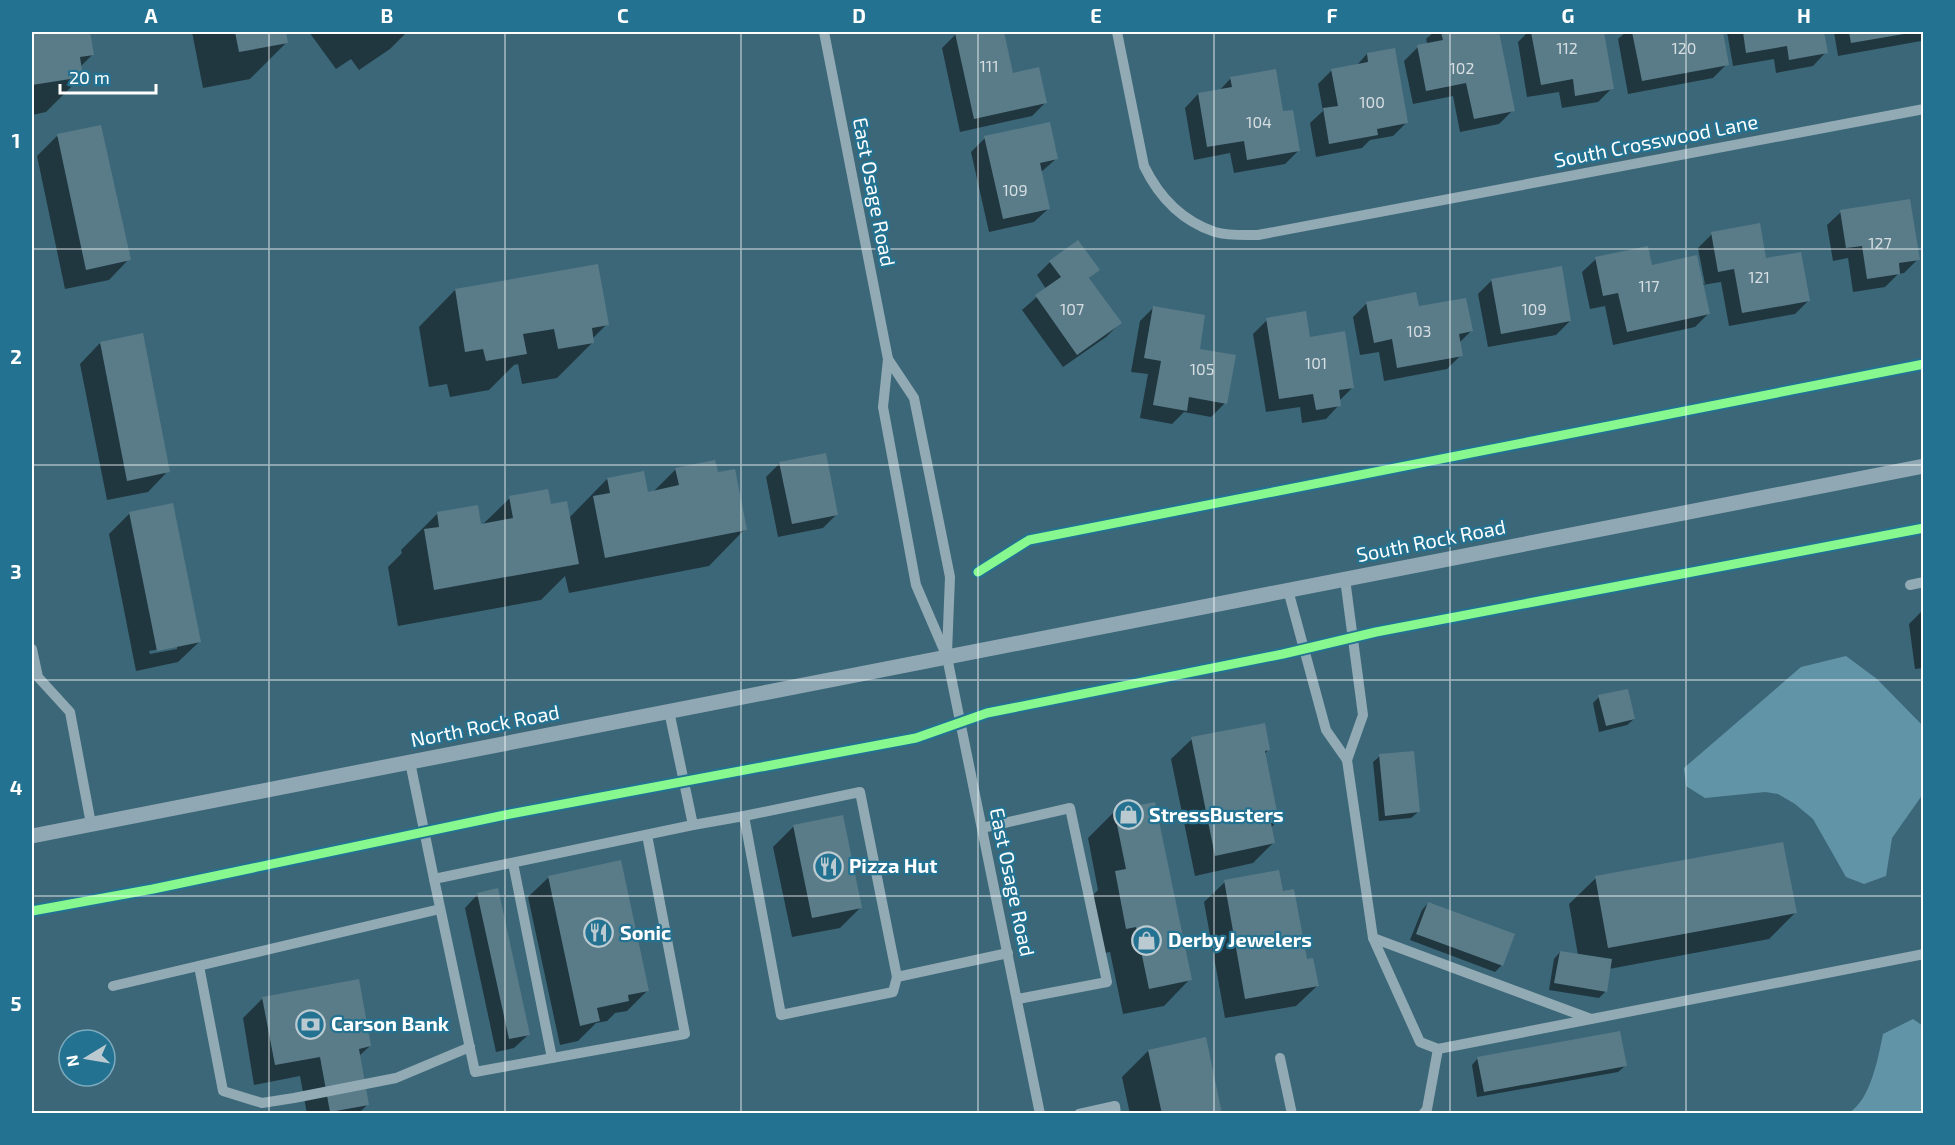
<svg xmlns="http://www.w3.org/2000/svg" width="1955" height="1145" font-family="'Exo 2',sans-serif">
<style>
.water{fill:#6294a8}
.shadow{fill:#0007;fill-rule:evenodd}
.building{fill:#5a7c89}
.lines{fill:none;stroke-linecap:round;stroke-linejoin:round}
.minor{stroke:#91aab4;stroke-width:10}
.major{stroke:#90a8b4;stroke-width:15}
.cycleway-casing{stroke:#237291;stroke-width:13}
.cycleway{stroke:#87f88f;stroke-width:9}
.grid{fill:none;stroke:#fff;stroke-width:1.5;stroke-opacity:0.55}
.labels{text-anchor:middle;stroke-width:4.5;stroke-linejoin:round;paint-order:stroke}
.number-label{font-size:16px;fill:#d6dee2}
.street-label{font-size:20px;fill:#fff;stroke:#237291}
.poi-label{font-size:20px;font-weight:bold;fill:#fff;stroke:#237291;text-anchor:start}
.neatline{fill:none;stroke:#fff;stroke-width:2}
.grid-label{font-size:20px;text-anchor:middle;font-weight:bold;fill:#fff}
</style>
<rect width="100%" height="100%" fill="#3c6778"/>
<g class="water">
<path d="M1846,656L1877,679L1923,726V794L1892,838L1886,876L1864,884L1846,877L1813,819L1795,804L1778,794L1765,792L1705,798L1686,786L1684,768L1801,667Z"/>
<path d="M1913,1019L1923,1026V1113H1849C1871,1099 1878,1058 1883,1034Z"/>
</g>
<g class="shadow">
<path d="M32,32H89L92,55L80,67L82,76L46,112L32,115Z"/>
<path d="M192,32H284L286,43L250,79L203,88Z"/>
<path d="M309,32H407L390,49L359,70L351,59L336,69Z"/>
<path d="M970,32H1002L1012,74L1045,103L1032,116L960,132L942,48L956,34Z"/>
<path d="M1434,32H1478V35L1498,32L1513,110L1499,124L1460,132L1453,96L1413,104L1404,61L1418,47L1428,45L1426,39Z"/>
<path d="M1528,32H1602L1612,88L1598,102L1562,108L1559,92L1527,97L1518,42Z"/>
<path d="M1626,32H1721L1727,64L1713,78L1628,94L1618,39Z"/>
<path d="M1727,32H1823L1826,52L1813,66L1776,73L1774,59L1733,66Z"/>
<path d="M1834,32H1924V39L1921,41L1838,56Z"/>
<path d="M1367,54L1407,122L1393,136L1370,140L1362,148L1316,157L1310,123L1323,111L1318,84L1332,70L1356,66Z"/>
<path d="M1231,78L1282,113L1299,150L1285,164L1234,173L1230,153L1194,160L1185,108L1198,94L1219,91Z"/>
<path d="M57,136L129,259L109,280L65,289L37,156Z"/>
<path d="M985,138L1056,159L1040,173L1048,209L1034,222L989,232L971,152Z"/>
<path d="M1841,212L1918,259L1904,273L1898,274L1885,287L1853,292L1848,258L1833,261L1827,225Z"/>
<path d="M1712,234L1765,260L1809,300L1795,314L1729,326L1721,282L1702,285L1709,313L1695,327L1613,345L1605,306L1590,309L1582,272L1596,259L1651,267L1705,284L1698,248Z"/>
<path d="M1050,262L1098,270L1088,279L1120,323L1106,337L1063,367L1022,310L1046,289L1037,275Z"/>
<path d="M1492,280L1570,321L1556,335L1488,347L1478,294Z"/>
<path d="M455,290L607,324L592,339L593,342L557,378L522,384L518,364L514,365L489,390L450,397L447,384L429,387L419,327Z"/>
<path d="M1367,303L1471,331L1459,343L1461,355L1447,369L1384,381L1379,352L1360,355L1353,317Z"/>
<path d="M1154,307L1198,350L1225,403L1211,417L1184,412L1172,424L1140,418L1148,374L1131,372L1140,321Z"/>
<path d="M1267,320L1309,338L1353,387L1339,401V405L1326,419L1302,423L1300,407L1266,412L1253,334Z"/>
<path d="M100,343L168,471L148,492L107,500L80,364Z"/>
<path d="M780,463L837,514L823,528L778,537L766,477Z"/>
<path d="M676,469L716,474L745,529L709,566L569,593L565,576L541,600L398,626L388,567L402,553L401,550L437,514L482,525L510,498L550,506L569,518L607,479L647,494L653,492Z"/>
<path d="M130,513L199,642L178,662L136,671L109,534ZM177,646V649L150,654L149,651Z"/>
<path d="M1923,610L1924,668L1915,669L1909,624Z"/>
<path d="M1599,697L1634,719L1627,725L1599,732L1593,703Z"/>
<path d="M1192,739L1268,750L1264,755L1277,821L1271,828L1273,843L1253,863L1195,876L1171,759Z"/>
<path d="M1380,756L1418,812L1411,818L1379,821L1373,762Z"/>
<path d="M1114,812L1190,979L1164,1006L1123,1014L1110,952L1100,954L1089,899L1098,890L1088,838Z"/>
<path d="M794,826L861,907L840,928L792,937L773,847Z"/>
<path d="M549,877L648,990L627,1011L615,1013L607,1021L596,1023L578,1041L560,1045L528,897Z"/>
<path d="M1596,878L1795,913L1769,939L1609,969L1605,992L1599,998L1549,990L1554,959L1560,952L1578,955L1569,904Z"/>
<path d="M1225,882L1281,893L1317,986L1296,1006L1225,1018L1204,902Z"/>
<path d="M478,894L528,1035L514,1048L496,1052L465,908Z"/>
<path d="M1428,903L1502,965L1495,972L1410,940L1422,910Z"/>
<path d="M263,998L370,1046L359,1056L368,1104L358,1114H307L300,1076L254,1085L243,1018Z"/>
<path d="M1148,1051L1220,1114H1130L1122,1077Z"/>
<path d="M1478,1058L1625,1066L1618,1072L1477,1097L1472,1065Z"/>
</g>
<g class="building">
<path d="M32,32H90L94,55L80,57L83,77L32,85Z"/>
<path d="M235,32H286L288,43L239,52Z"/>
<path d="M963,32H1004L1013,73L1039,67L1047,103L974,119L955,33Z"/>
<path d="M1441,32L1479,33L1499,32L1515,111L1474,119L1466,83L1426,91L1417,45L1443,40Z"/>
<path d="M1531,32H1604L1614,89L1575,96L1573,79L1541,85Z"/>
<path d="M1632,32H1723L1729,65L1642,81Z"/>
<path d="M1743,32H1824L1828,53L1789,60L1787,46L1746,53Z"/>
<path d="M1849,32H1910V33L1851,43Z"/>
<path d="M1395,48L1408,123L1377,129L1378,135L1329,144L1323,108L1338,106L1331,69L1368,62L1367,53Z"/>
<path d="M1276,69L1283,111L1293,110L1300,151L1247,160L1244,141L1207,147L1198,93L1232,87L1230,77Z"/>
<path d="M1050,122L1058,159L1040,163L1050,209L1003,219L984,136Z"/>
<path d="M101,125L131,260L86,270L57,134Z"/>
<path d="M1910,199L1920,260L1899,263L1900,274L1867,279L1862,246L1846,248L1840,210Z"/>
<path d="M1760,223L1766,258L1801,252L1810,301L1742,313L1734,269L1718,272L1711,232Z"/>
<path d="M1078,240L1100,270L1089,278L1122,323L1077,355L1035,295L1061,277L1049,261Z"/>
<path d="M1648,246L1652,265L1697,255L1710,314L1627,332L1618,293L1603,296L1595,257Z"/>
<path d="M598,264L609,325L592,328L594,343L558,349L554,329L523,334L527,354L486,361L483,349L465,352L455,289Z"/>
<path d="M1562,266L1571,321L1501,334L1491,279Z"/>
<path d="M1416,292L1419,306L1466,298L1473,331L1459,334L1463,356L1397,368L1392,339L1374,343L1366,302Z"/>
<path d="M1153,306L1205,315L1200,349L1236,355L1227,404L1189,397L1187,411L1153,405L1161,361L1144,358Z"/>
<path d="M1306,311L1310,337L1345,331L1354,388L1339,390L1341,406L1316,410L1313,394L1279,399L1266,318Z"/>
<path d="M143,333L170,472L127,481L100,342Z"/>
<path d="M826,453L838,515L792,524L779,462Z"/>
<path d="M715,460L718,472L735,469L747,530L605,558L593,496L610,493L607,478L644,471L648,492L679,485L675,468Z"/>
<path d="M548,489L551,504L567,501L579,564L434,590L424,529L439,527L437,512L478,505L481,524L513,518L509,496Z"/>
<path d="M173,503L201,642L157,651L129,512Z"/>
<path d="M1628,689L1635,719L1606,726L1598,695Z"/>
<path d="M1265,723L1270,750L1265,751L1279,822L1271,823L1275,843L1215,856L1191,737Z"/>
<path d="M1414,751L1420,812L1385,816L1379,754Z"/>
<path d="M1155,802L1192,980L1149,989L1136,927L1126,929L1115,871L1126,869L1114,810Z"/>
<path d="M843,815L862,908L812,918L793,825Z"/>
<path d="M1783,842L1797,913L1608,948L1595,876Z"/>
<path d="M621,860L649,991L628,995L629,1001L597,1008L600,1021L580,1026L548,876Z"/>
<path d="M1279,870L1283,891L1294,889L1307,959L1313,958L1319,986L1245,999L1224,880Z"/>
<path d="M498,888L530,1035L509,1039L477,893Z"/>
<path d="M1428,902L1515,934L1503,966L1416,934Z"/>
<path d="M1560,951L1612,959L1607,992L1554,983Z"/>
<path d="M359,979L371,1046L359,1049L369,1105L330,1112L320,1057L275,1065L262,997Z"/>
<path d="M1620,1031L1627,1066L1484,1092L1477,1057Z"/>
<path d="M1206,1037L1222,1114H1162L1148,1050Z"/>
</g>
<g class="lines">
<g class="minor">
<path d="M824,32L888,359L883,407L916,585L947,657L1040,1114"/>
<path d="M1117,32L1144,166C1159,197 1182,221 1215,232C1229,236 1244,235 1258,235L1924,109"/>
<path d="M888,359L914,398L950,577L947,653"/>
<path d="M1910,585L1924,582"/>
<path d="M1288,590L1326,730L1347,760L1363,715L1345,579"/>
<path d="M32,649L38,677L70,712L91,824"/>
<path d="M669,711L693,825L744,816L781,1015L893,992L897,977L1008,953"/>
<path d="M1347,760L1373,938L1420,1042L1438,1049L1924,954"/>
<path d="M410,762L434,879L693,825"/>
<path d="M744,816L860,792L897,977"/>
<path d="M982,828L1070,808L1107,982L1018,999"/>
<path d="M513,863L552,1058"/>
<path d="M434,879L475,1072L685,1034L647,835"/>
<path d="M1373,938L1591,1019"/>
<path d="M199,966L223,1091L262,1103L294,1098L396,1078L470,1047"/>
<path d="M113,986L440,909"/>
<path d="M1280,1058L1292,1114"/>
<path d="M1079,1114L1115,1106L1116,1114"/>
<path d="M1423,1114L1427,1109L1438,1049"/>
</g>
<path class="major" d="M32,836L1924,466"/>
<defs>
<g id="cycleway">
<path d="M978,572L1029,540L1924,364"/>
<path d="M32,911L153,889L505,815L916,738L987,713L1283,654L1376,632L1924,528"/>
</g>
</defs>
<use href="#cycleway" class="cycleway-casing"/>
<use href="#cycleway" class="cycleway"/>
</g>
<path class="grid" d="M269,32V1114M505,32V1114M741,32V1114M978,32V1114M1214,32V1114M1450,32V1114M1686,32V1114M32,249H1924M32,465H1924M32,680H1924M32,896H1924"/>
<defs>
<symbol id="shop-ring" viewBox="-11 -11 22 22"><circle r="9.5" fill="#237291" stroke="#bbcad0" stroke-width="1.5"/><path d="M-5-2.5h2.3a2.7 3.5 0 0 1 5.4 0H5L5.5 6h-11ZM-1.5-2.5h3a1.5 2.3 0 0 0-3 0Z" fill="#bbcad0"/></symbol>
<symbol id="restaurant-ring" viewBox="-11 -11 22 22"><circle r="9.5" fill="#237291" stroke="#bbcad0" stroke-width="1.5"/><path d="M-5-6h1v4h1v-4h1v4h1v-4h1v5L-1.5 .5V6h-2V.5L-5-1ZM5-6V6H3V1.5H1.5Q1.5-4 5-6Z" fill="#bbcad0"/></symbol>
<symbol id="bank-ring" viewBox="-11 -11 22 22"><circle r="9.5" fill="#237291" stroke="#bbcad0" stroke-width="1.5"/><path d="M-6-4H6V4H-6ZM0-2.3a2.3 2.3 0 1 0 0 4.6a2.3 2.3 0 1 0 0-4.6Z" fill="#bbcad0"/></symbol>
</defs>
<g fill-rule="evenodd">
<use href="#shop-ring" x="1112" y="798" width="33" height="33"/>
<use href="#restaurant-ring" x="812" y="850" width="33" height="33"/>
<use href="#restaurant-ring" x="582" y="916" width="33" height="33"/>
<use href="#shop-ring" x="1130" y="924" width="33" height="33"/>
<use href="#bank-ring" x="294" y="1008" width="33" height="33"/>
</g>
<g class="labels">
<g class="number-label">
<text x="1567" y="54">112</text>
<text x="1684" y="54">120</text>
<text x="989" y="72">111</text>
<text x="1462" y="74">102</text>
<text x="1372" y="108">100</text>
<text x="1259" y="128">104</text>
<text x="1015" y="196">109</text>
<text x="1880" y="249">127</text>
<text x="1759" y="283">121</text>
<text x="1649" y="292">117</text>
<text x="1072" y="315">107</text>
<text x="1534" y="315">109</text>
<text x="1419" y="337">103</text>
<text x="1316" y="369">101</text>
<text x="1202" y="375">105</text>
</g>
<g class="street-label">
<text transform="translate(1656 141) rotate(-11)" y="7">South Crosswood Lane</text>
<text transform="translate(874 192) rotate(79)" y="7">East Osage Road</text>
<text transform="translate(1431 541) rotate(-11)" y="7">South Rock Road</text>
<text transform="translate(485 726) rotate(-11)" y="7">North Rock Road</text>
<text transform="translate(1012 882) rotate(78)" y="7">East Osage Road</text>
</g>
<g class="poi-label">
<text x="1149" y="822">StressBusters</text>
<text x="849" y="873">Pizza Hut</text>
<text x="620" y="940">Sonic</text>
<text x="1168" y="947">Derby Jewelers</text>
<text x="331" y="1031">Carson Bank</text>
</g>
</g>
<rect width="1955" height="1145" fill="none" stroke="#237291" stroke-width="66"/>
<g transform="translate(87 1058) rotate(259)"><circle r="28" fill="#237291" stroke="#7baabd" stroke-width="1.5"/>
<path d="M0-4.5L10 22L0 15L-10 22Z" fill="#bbcad0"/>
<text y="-9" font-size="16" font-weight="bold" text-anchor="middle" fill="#ffffff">N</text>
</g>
<path d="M60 84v9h96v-9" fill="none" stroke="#ffffff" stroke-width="3"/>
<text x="69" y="84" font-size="18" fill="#ffffff" stroke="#237291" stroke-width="4.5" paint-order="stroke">20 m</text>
<rect x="33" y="33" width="1889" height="1079" class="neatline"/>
<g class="grid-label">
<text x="151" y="23">A</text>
<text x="387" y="23">B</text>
<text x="623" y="23">C</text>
<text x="859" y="23">D</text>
<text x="1096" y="23">E</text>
<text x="1332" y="23">F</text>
<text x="1568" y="23">G</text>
<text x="1804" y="23">H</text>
<text x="16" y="148">1</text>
<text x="16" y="364">2</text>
<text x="16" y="579">3</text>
<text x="16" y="795">4</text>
<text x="16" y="1011">5</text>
</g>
</svg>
